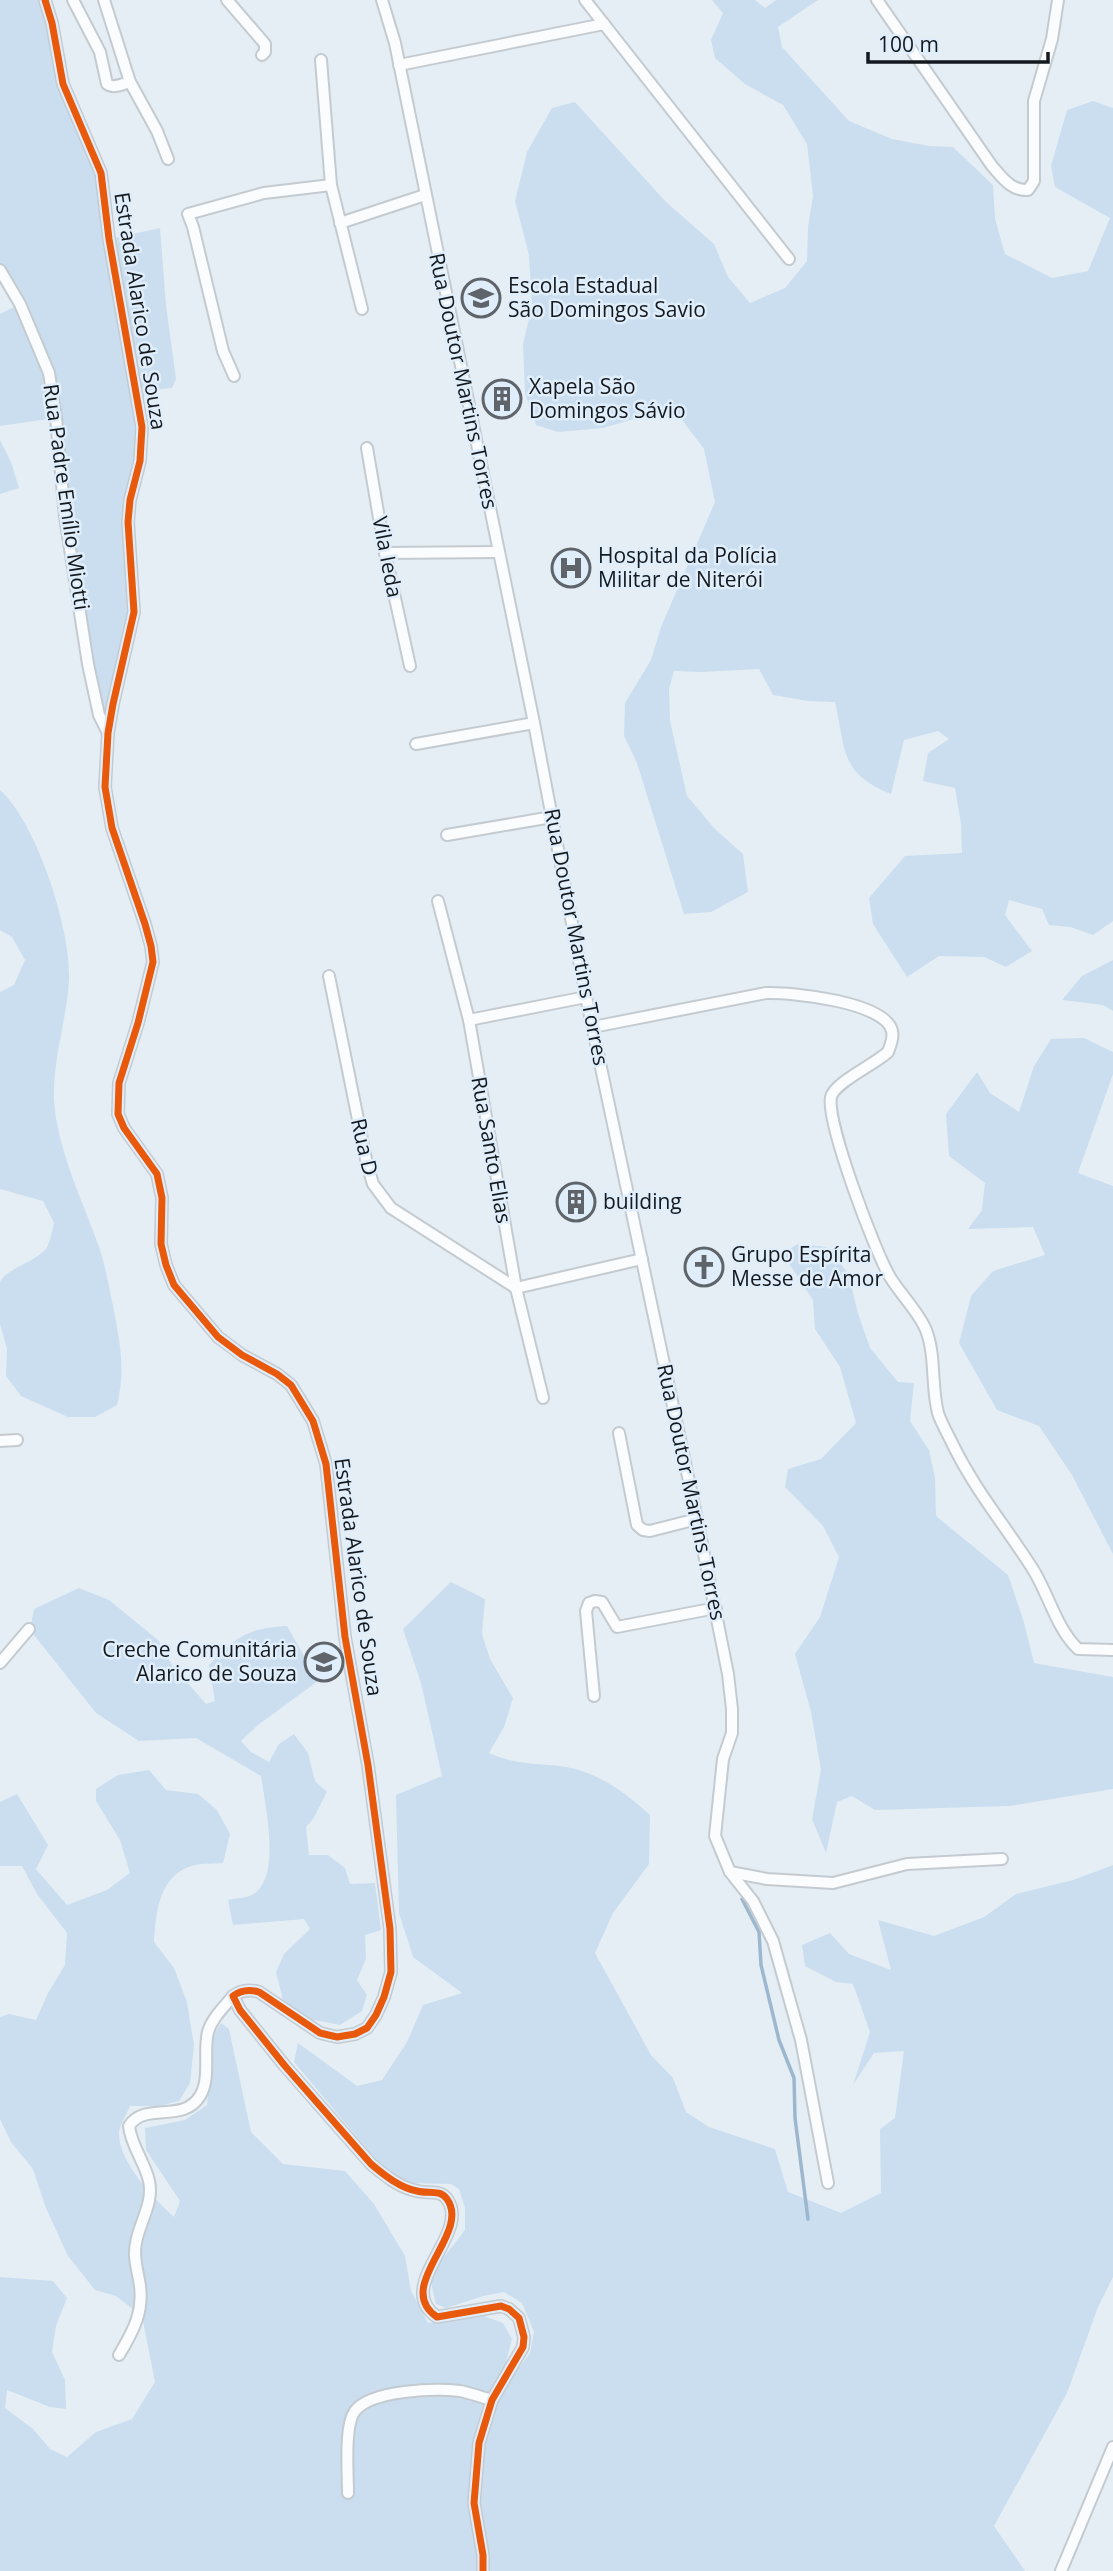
<svg xmlns="http://www.w3.org/2000/svg" width="1113" height="2571" font-family="'Open Sans',sans-serif">
<style>
.green{fill:#cadeef}
.lines{fill:none;stroke-linecap:round;stroke-linejoin:round}
.stream{stroke:#9cb7ce;stroke-width:3.5}
.minor-casing{stroke:#c4cbd0;stroke-width:14}
.minor{stroke:#fbfcfe;stroke-width:10}
.cycleway-casing{stroke:#e0eefb;stroke-width:11}
.cycleway{stroke:#e8590c;stroke-width:7}
.labels{text-anchor:middle;stroke-width:5;stroke-linejoin:round;paint-order:stroke}
.poi-label{font-size:21px;fill:#14191e;stroke:#e0eefb;text-anchor:start}
.street-label{font-size:21px;fill:#14191e;stroke:#e0eefb}
</style>
<rect width="100%" height="100%" fill="#e6eef5"/>
<g class="green">
<path d="M0,0H45L60,64L89,144L110,239L160,228L166,305L176,379L172,388L161,389L138,398L142,427L130,500L134,587L108,733L99,715L55,418L0,426V314L20,304L0,270Z"/>
<path d="M712,0H755L765,8L776,0H818L778,27L782,47L849,121L892,139L929,146L953,147L993,185L995,219L1005,254L1052,278L1088,271L1110,218L1055,187L1051,166L1067,110L1093,101L1113,108V921L1093,935L1070,927L1049,925L1042,909L1009,900L1005,915L1032,951L1006,967L984,957L939,956L907,977L873,924L869,898L905,856L962,853L961,824L955,788L923,781L928,753L949,739L938,731L904,740L891,794C839,773 846,750 835,702L808,701L773,695L759,669L702,672L674,671L669,689L670,721L687,796L715,829L743,854L748,892L711,912L684,914L637,763L624,736L625,703L651,660L661,627L715,502L704,449L679,416L651,414L603,428L558,432L536,425L525,393L523,344L532,306L529,255L515,201L527,152L552,108L575,102L666,202L714,244L728,277L750,303L785,288L807,261L808,227L813,196L807,144L783,105L745,84L715,58L711,40L723,13Z"/>
<path d="M0,440L11,462L19,488L0,494Z"/>
<path d="M0,790C37,823 72,932 69,981C66,1027 48,1071 56,1118C63,1161 83,1203 98,1244C106,1267 110,1292 115,1316C121,1349 125,1372 117,1405L95,1417H68L21,1396L6,1376L7,1349L0,1324V1282C6,1269 34,1262 45,1250C50,1244 52,1231 54,1223L43,1201L0,1189V992L14,985L25,960L12,937L0,930Z"/>
<path d="M1113,960V1011L1103,1005L1062,1000L1082,976Z"/>
<path d="M1084,1038L1113,1052V1074L1078,1173L1113,1186V1554L1072,1475L1039,1426L997,1410L959,1343L971,1296L993,1271L1045,1255L1033,1227L968,1229L982,1210L985,1183L949,1156L946,1114L977,1072L990,1093L1019,1112L1034,1066L1051,1039Z"/>
<path d="M798,1244L827,1247L848,1273L858,1313L870,1348L898,1382L914,1383L910,1421L929,1450L935,1478L936,1516L1008,1575L1023,1619L1034,1663L1113,1677V1789L1010,1806L875,1810L852,1796L837,1802L826,1853L812,1819L821,1770L811,1712L795,1654L820,1617L839,1557L823,1526L785,1487L788,1469L821,1459L856,1423L840,1367L815,1329L813,1300L782,1253Z"/>
<path d="M451,1582L485,1599L482,1634L490,1659L513,1698L504,1727L489,1753C513,1764 533,1763 559,1766C595,1770 624,1791 650,1815L649,1864L613,1913L595,1953L651,2055L673,2078L686,2112L709,2127L775,2149L788,2192L841,2213L881,2193L880,2129L895,2118L904,2051L874,2053L853,2085L870,2032L853,1984L836,1982L805,1966L802,1945L830,1933L849,1954L891,1970L878,1920L934,1936L984,1917L1016,1894L1073,1880L1113,1865V2277L1098,2307L1067,2393L994,2526L1025,2571H486L476,2503L482,2444L493,2402L530,2353L534,2332L522,2303L504,2292L483,2296L446,2308L436,2304L431,2283L436,2267L465,2230V2208L459,2189L451,2184L409,2183L384,2169L294,2062L298,2043L357,2086L382,2080L407,2042L423,2005L462,1993L413,1957L399,1913L396,1795L442,1776L421,1683L403,1629Z"/>
<path d="M79,1588L109,1600L158,1640L172,1665L206,1704L215,1701L209,1665C236,1637 247,1628 287,1626L318,1681L258,1725L241,1741L251,1752L269,1762L279,1744L294,1734L308,1753L315,1781L327,1792C320,1804 316,1818 306,1827L309,1855H328L345,1868L350,1884L375,1883L381,1930L365,1935L366,1959L357,1980L367,1995L362,2011L340,2025L309,2019L283,2000L276,1972L284,1954L310,1929L304,1919L233,1925L228,1900C236,1898 249,1898 255,1893C281,1874 265,1804 261,1776L196,1738L139,1741L96,1713L30,1630L34,1609Z"/>
<path d="M149,1770L166,1790L198,1794L217,1810L230,1834L223,1863C214,1864 204,1863 195,1865C159,1874 156,1911 154,1942L174,1968L187,2002L194,2045L190,2083L179,2101L159,2106H130C127,2114 120,2124 119,2132C117,2160 154,2199 174,2217L180,2201L146,2150L145,2128L185,2120L207,2105L214,2035L221,2023L229,2029L251,2132L283,2164L345,2171L374,2204L405,2256L411,2291L428,2323L484,2316L503,2323L512,2339L506,2363L490,2400L478,2443L481,2571H0V2277L53,2281L67,2298L56,2326L52,2352L65,2380L66,2409L50,2407L7,2390L5,2408L33,2429L50,2449L67,2457L96,2432L132,2419L155,2382L142,2316L116,2296L95,2290L68,2256L46,2208L33,2169L11,2142L0,2119V2017L9,2014L36,2020L48,1993L65,1965L67,1933L37,1894L22,1866H0V1802L17,1794L48,1845L36,1869L67,1905L107,1890L130,1873L120,1840L96,1801V1789L118,1775Z"/>
</g>
<g class="lines">
<path class="stream" d="M742,1899L759,1932L761,1965L779,2040L794,2078L795,2118L808,2219"/>
<defs>
<g id="minor">
<path d="M45,0L52,23L63,84L101,173L109,239L142,427L140,461L130,500L128,522L134,612L113,704L108,733L105,787L112,828L145,924L151,946L153,962L138,1023L119,1083L118,1114L124,1128L157,1174L162,1198L161,1244L166,1265L174,1285L218,1337L242,1355L277,1374L291,1385L313,1421L326,1464L345,1637L368,1765L390,1929L391,1972L384,1997L376,2015L367,2028L355,2034L337,2037L320,2033L259,1992C249,1989 241,1990 233,1996L240,2010L285,2066L371,2164C384,2175 400,2188 417,2191C428,2194 440,2189 447,2199C472,2234 392,2286 437,2317L501,2306L509,2309L519,2318L524,2337L523,2347L492,2400L479,2443L474,2503L483,2555V2571"/>
<path d="M73,0L100,52L107,84C114,89 122,84 130,82"/>
<path d="M104,0L130,82L157,131L168,159"/>
<path d="M227,0L265,44V52L262,55"/>
<path d="M382,0L395,43L534,723L586,997L697,1519L728,1674L732,1709V1733L723,1759L715,1836L730,1872L753,1901L773,1941L801,2040L828,2183"/>
<path d="M585,0L789,259"/>
<path d="M877,0L992,166C1002,177 1011,191 1028,190L1034,181V101L1052,39L1058,0"/>
<path d="M321,60L331,185L362,309"/>
<path d="M399,65L604,24"/>
<path d="M340,223L425,195"/>
<path d="M0,270L20,304L49,373L56,418L65,517L88,664L99,715L108,733"/>
<path d="M234,376L223,351L193,227L188,214L264,193L331,185"/>
<path d="M367,448L385,553L410,666"/>
<path d="M385,553L498,552"/>
<path d="M416,744L534,723"/>
<path d="M447,835L552,817"/>
<path d="M438,901L469,1020L516,1288L543,1398"/>
<path d="M329,976L367,1164L373,1184L391,1208L516,1288L642,1259"/>
<path d="M469,1020L586,997"/>
<path d="M593,1027L766,993C791,992 886,1002 892,1031C894,1038 890,1046 888,1052C874,1065 835,1082 831,1097C826,1122 875,1252 890,1277C901,1295 918,1311 926,1330C936,1356 931,1386 938,1413C942,1425 949,1436 954,1447C977,1493 1007,1528 1034,1571C1049,1596 1057,1629 1078,1649L1113,1650"/>
<path d="M619,1433L637,1525L643,1530L650,1531L697,1519"/>
<path d="M0,1441L17,1440"/>
<path d="M0,1663L29,1629"/>
<path d="M594,1696L586,1611L589,1603L595,1601L602,1602L617,1627L716,1608"/>
<path d="M730,1872L767,1879L833,1883L907,1864L1002,1859"/>
<path d="M119,2355C134,2330 145,2310 139,2280C137,2268 133,2256 136,2243C139,2223 154,2203 149,2181C145,2162 131,2146 129,2126C145,2101 183,2124 200,2096C211,2078 203,2052 208,2032C212,2018 224,2007 233,1996"/>
<path d="M348,2493C348,2474 344,2425 355,2411C371,2390 435,2388 460,2391C470,2393 481,2397 492,2400"/>
<path d="M1061,2571L1113,2447"/>
</g>
</defs>
<use href="#minor" class="minor-casing"/>
<use href="#minor" class="minor"/>
<defs>
<path id="cycleway" d="M45,0L52,23L63,84L101,173L109,239L142,427L140,461L130,500L128,522L134,612L113,704L108,733L105,787L112,828L145,924L151,946L153,962L138,1023L119,1083L118,1114L124,1128L157,1174L162,1198L161,1244L166,1265L174,1285L218,1337L242,1355L277,1374L291,1385L313,1421L326,1464L345,1637L368,1765L390,1929L391,1972L384,1997L376,2015L367,2028L355,2034L337,2037L320,2033L259,1992C249,1989 241,1990 233,1996L240,2010L285,2066L371,2164C384,2175 400,2188 417,2191C428,2194 440,2189 447,2199C472,2234 392,2286 437,2317L501,2306L509,2309L519,2318L524,2337L523,2347L492,2400L479,2443L474,2503L483,2555V2571"/>
</defs>
<use href="#cycleway" class="cycleway-casing"/>
<use href="#cycleway" class="cycleway"/>
</g>
<defs>
<symbol id="school-ring" viewBox="-11 -11 22 22"><circle r="9.5" fill="#e0eefb" stroke="#5e6469" stroke-width="1.5"/><path d="M0-5L7-2L0 1L-7-2ZM-4 1L0 2.5L4 1V4Q0 6-4 4Z" fill="#5e6469"/></symbol>
<symbol id="building-ring" viewBox="-11 -11 22 22"><circle r="9.5" fill="#e0eefb" stroke="#5e6469" stroke-width="1.5"/><path d="M-4-6H4V6H1V3H-1V6H-4ZM-2.5-4.3h1.7v1.8h-1.7ZM.8-4.3h1.7v1.8H.8ZM-2.5-1h1.7V.8h-1.7ZM.8-1h1.7V.8H.8Z" fill="#5e6469"/></symbol>
<symbol id="hospital-ring" viewBox="-11 -11 22 22"><circle r="9.5" fill="#e0eefb" stroke="#5e6469" stroke-width="1.5"/><path d="M-5-5h3v3.5h4V-5h3V5h-3V1.5h-4V5h-3Z" fill="#5e6469"/></symbol>
<symbol id="church-ring" viewBox="-11 -11 22 22"><circle r="9.5" fill="#e0eefb" stroke="#5e6469" stroke-width="1.5"/><path d="M-1.2-6h2.4v3.5h3.3v2.4h-3.3V6h-2.4V-.1h-3.3v-2.4h3.3Z" fill="#5e6469"/></symbol>
</defs>
<g fill-rule="evenodd">
<use href="#school-ring" x="459" y="276" width="44" height="44"/>
<use href="#building-ring" x="480" y="377" width="44" height="44"/>
<use href="#hospital-ring" x="549" y="546" width="44" height="44"/>
<use href="#building-ring" x="554" y="1180" width="44" height="44"/>
<use href="#church-ring" x="682" y="1245" width="44" height="44"/>
<use href="#school-ring" x="302" y="1640" width="44" height="44"/>
</g>
<g class="labels">
<g class="poi-label">
<text x="508" y="293">Escola Estadual<tspan x="508" dy="24">São Domingos Savio</tspan></text>
<text x="529" y="394">Xapela São<tspan x="529" dy="24">Domingos Sávio</tspan></text>
<text x="598" y="563">Hospital da Polícia<tspan x="598" dy="24">Militar de Niterói</tspan></text>
<text x="603" y="1209">building</text>
<text x="731" y="1262">Grupo Espírita<tspan x="731" dy="24">Messe de Amor</tspan></text>
<text x="297" y="1657" text-anchor="end">Creche Comunitária<tspan x="297" dy="24">Alarico de Souza</tspan></text>
</g>
<g class="street-label">
<text transform="translate(140 311) rotate(81)" y="7">Estrada Alarico de Souza</text>
<text transform="translate(463 381) rotate(78)" y="7">Rua Doutor Martins Torres</text>
<text transform="translate(66 497) rotate(82)" y="7">Rua Padre Emílio Miotti</text>
<text transform="translate(387 557) rotate(79)" y="7">Vila Ieda</text>
<text transform="translate(576 937) rotate(79)" y="7">Rua Doutor Martins Torres</text>
<text transform="translate(364 1147) rotate(77)" y="7">Rua D</text>
<text transform="translate(491 1150) rotate(80)" y="7">Rua Santo Elias</text>
<text transform="translate(691 1492) rotate(78)" y="7">Rua Doutor Martins Torres</text>
<text transform="translate(358 1577) rotate(82)" y="7">Estrada Alarico de Souza</text>
</g>
</g>
<path d="M868 52v10h180v-10" fill="none" stroke="#14191e" stroke-width="3.5"/>
<text x="878" y="52" font-size="21" fill="#14191e" stroke="#e0eefb" stroke-width="5" paint-order="stroke">100 m</text>
</svg>
